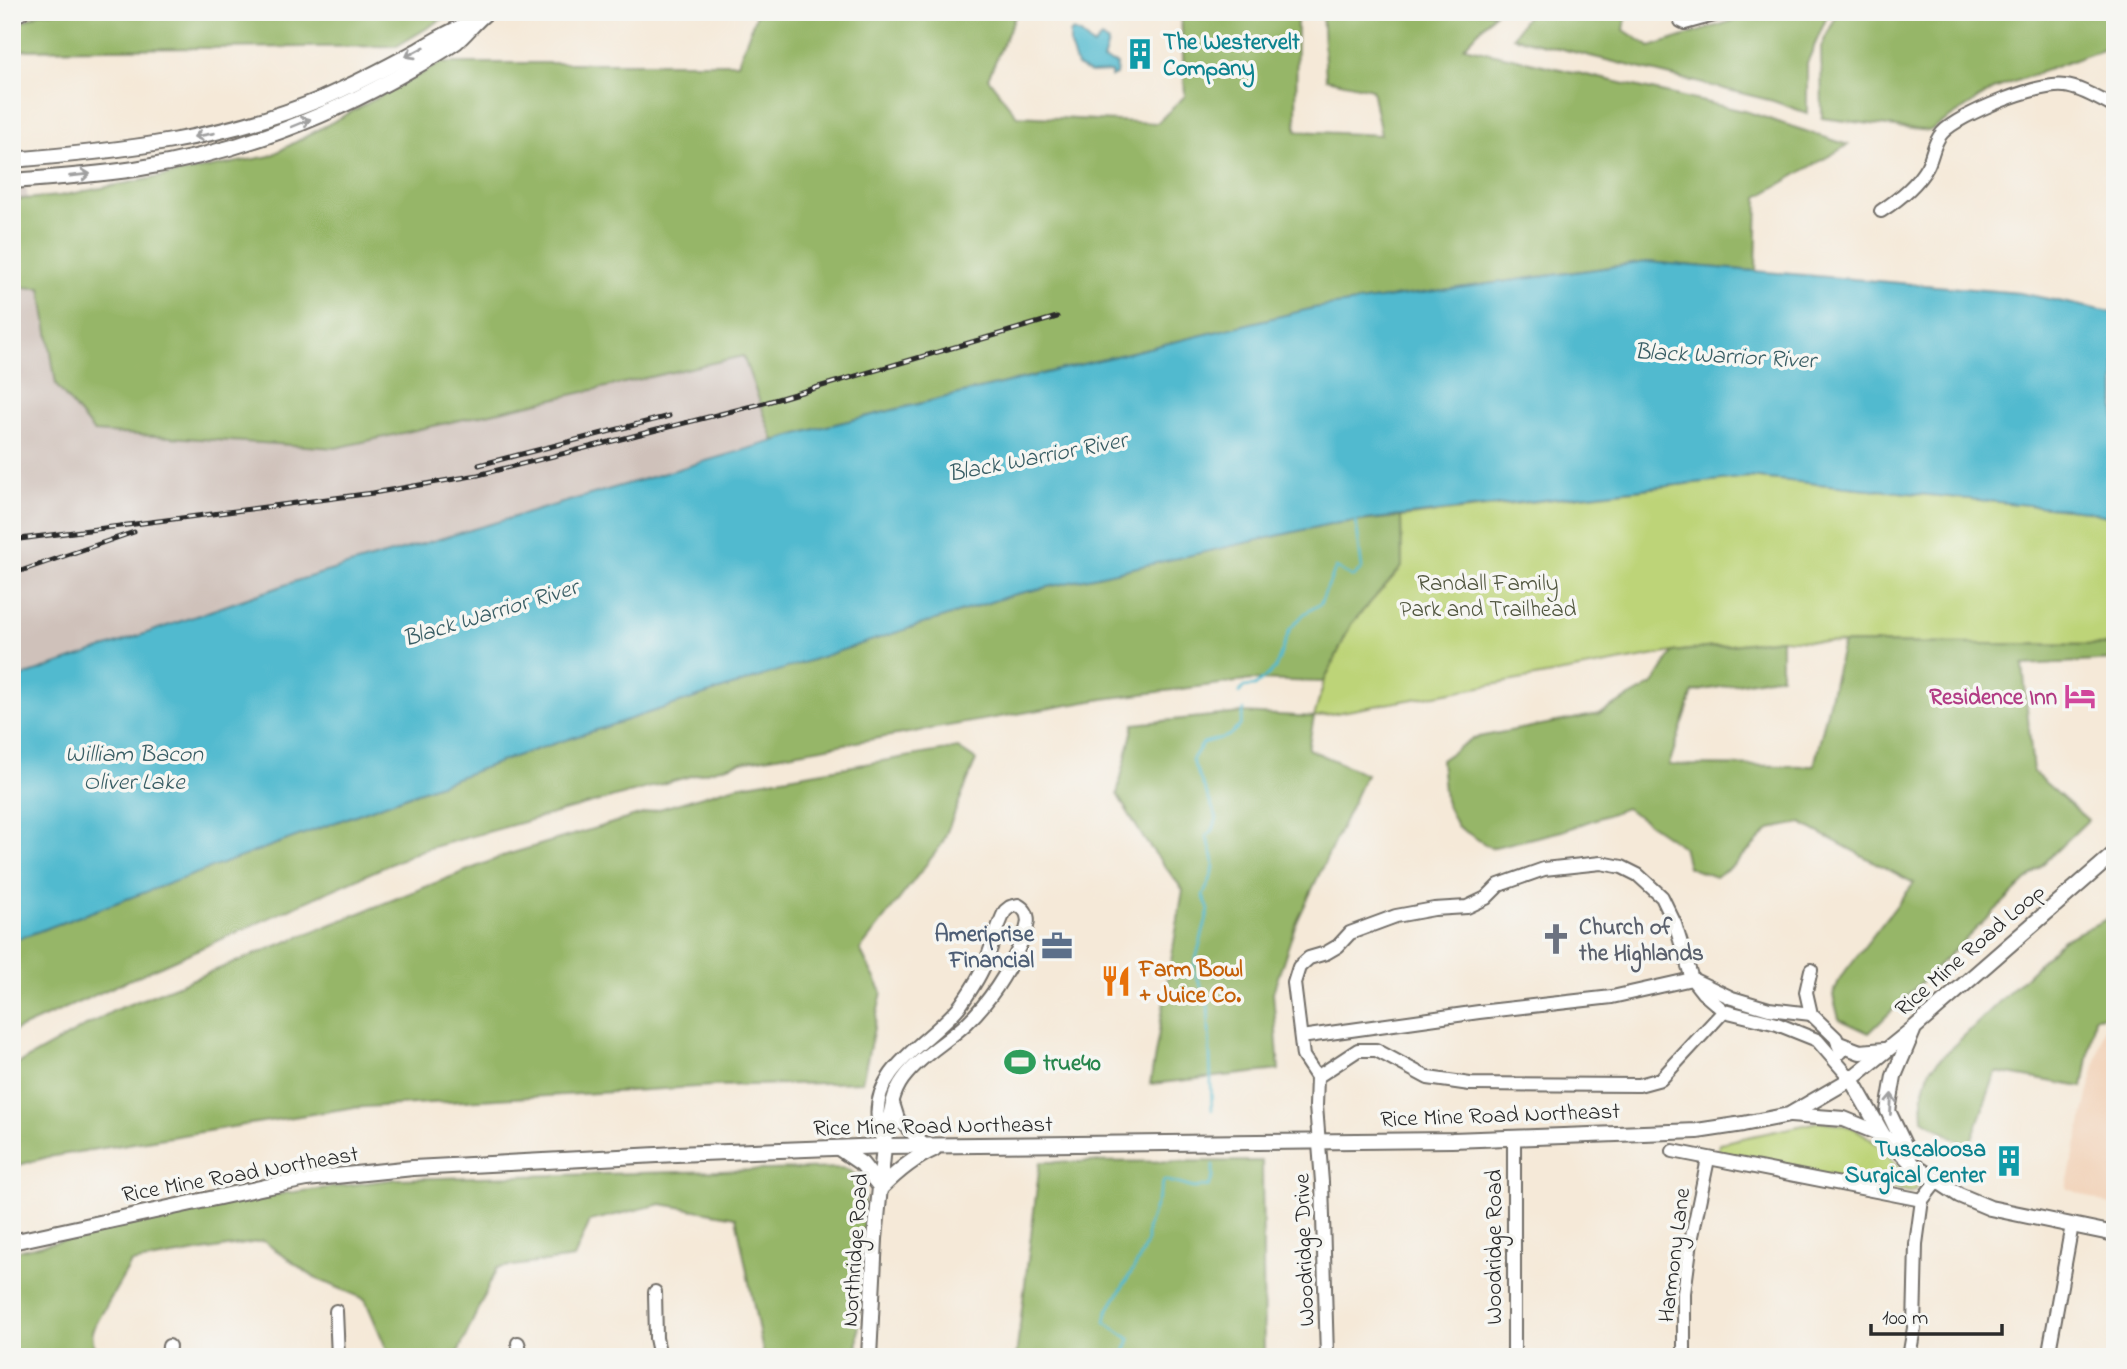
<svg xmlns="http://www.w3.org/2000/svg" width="2127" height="1369" font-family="'Indie Flower',sans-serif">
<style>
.built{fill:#f2d5bd}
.industrial{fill:#cfc1ba}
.green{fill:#bdd478;stroke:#748052;stroke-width:2}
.forest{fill:#96b668;stroke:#60704a;stroke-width:2}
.water{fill:#51bacf;stroke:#3e727d;stroke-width:2}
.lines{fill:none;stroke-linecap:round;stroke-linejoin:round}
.stream{stroke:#51bacf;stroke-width:2.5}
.minor-casing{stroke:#726e68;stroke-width:16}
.major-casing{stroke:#726e68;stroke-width:18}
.minor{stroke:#fff;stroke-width:12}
.major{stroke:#fff;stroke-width:14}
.rail-casing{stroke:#2b2b2b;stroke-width:5}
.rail{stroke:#f6f6f2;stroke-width:2.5;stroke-dasharray:8;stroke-linecap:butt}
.oneway{stroke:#a0a0a0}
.labels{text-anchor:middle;stroke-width:7;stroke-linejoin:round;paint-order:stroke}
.culture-label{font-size:23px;font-weight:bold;fill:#0d838f;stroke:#f6f6f2;text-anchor:start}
.park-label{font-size:23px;fill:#50553e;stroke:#f6f6f2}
.hotel-label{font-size:23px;font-weight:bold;fill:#b23c85;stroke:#f6f6f2;text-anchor:end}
.worship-label{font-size:23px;font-weight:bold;fill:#5b616d;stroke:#f6f6f2;text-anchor:start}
.service-label{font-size:23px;font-weight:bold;fill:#4e5e75;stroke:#f6f6f2;text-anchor:end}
.street-label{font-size:23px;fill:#2b2b2b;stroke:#f6f6f2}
.food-label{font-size:23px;font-weight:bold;fill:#c56008;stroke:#f6f6f2;text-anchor:start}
.leisure-label{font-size:23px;font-weight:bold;fill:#27864d;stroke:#f6f6f2;text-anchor:start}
.water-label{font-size:24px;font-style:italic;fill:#385d64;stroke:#f6f6f2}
</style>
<rect width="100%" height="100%" fill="#f6f6f2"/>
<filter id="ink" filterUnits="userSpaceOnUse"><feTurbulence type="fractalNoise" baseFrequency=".0143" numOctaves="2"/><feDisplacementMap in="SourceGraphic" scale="14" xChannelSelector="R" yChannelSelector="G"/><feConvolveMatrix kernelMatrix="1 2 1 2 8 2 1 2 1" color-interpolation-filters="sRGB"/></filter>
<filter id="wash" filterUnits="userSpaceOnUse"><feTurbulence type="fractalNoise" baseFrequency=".00686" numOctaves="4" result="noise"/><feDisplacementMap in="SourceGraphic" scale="28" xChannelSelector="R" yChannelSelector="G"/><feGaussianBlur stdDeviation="1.57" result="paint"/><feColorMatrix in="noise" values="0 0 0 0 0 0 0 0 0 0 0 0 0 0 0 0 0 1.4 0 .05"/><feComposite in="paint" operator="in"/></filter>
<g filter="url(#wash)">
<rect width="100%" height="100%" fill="#f5e9d8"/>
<path class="built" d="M2106,1020L2115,1023V1207L2066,1188Z"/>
<path class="industrial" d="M25,180L56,385L336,448L744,356L774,441L302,579L12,680V181Z"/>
<g class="green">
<path d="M1748,477L2087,511L2115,518V645L1843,643L1781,639L1673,652L1314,717L1324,682L1351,624L1402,567L1401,517Z"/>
<path d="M1818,1122C1872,1121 1879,1155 1917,1183V1189L1911,1192L1717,1155L1719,1143Z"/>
</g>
<g class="forest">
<path d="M42,12H454L397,46L12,50V27Z"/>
<path d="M757,12H1017L988,78L1017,116L1157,123L1185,96L1181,12H1297L1296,131L1381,135L1372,89L1326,79L1322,12H1496L1464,47L1748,112L1848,145L1758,197L1756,271L1647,262L1314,308L819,428L774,441L743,356L336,448L94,432L56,385L41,288L12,287V200L59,196L270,156L441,63H738Z"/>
<path d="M1529,12H1627L1624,30L1650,47L1748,16L1752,12H1829L1807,63V113L1773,101L1513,37Z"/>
<path d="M1838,12H2115V36L2105,49L1994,89L1929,131L1822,118L1821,47Z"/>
<path d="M1401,517L1402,567L1351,624L1324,682L1252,680L1103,699L742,762L422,850L12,1032V941L516,756L1012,595L1330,524Z"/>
<path d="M1781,639V676L1693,692L1669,765L1814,766L1843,643L2115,645V660L2023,665L2033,772L2088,820L1869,1033L1839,1019L1833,995L1840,978L1914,883L1801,823L1770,829L1734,865L1715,877L1688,867L1683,847L1626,808L1562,831L1491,848L1457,826L1445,801L1441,760L1473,738L1599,714L1653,684L1673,652Z"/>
<path d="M1241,713L1314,717L1308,749L1366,774L1295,926L1273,992L1279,1070L1150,1084L1183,890L1144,839L1117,794L1134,724Z"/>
<path d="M958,748L976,760L942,844L860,950L882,992L862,1082L713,1086L349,1108L48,1157L12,1167V1067L115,1010L506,855L736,786Z"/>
<path d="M2115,915V1015L2095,1017L2083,1087L1996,1072L1969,1147L1923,1119L1922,1097L1930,1069L2063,940Z"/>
<path d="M1262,1161L1264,1357H1016L1040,1162Z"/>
<path d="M845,1168L857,1176L865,1196L857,1357H764L736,1217L661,1204L590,1221L574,1258L497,1268L456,1357H390L365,1299L315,1278L263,1241L131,1263L92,1331L95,1357H12V1252L240,1199L396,1179Z"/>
</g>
<g class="water">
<path d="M1073,31L1081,34L1093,46L1101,38L1108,43L1103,60L1117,64L1116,75L1111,77V72L1090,73L1077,66L1070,46V34Z"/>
<path d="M1647,262L2020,293L2115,313V518L2087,511L1748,477L1330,524L1012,595L516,756L12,941V680L302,579L819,428L1314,308Z"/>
</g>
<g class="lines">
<g class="stream">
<path d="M1239,693L1244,687L1255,686L1275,669L1290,629L1304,614L1320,604L1336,568L1353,577L1362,569L1356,520"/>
<path d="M1212,1110L1208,1001L1193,970L1209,910L1203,895C1217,869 1217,863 1206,836L1213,830L1217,818L1192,760L1203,743L1228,736L1240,726L1244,710"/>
<path d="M1123,1357L1130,1339L1105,1322L1107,1312L1139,1260L1147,1241V1230L1164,1180L1194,1188L1209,1186L1213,1177V1165"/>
</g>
</g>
</g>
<g filter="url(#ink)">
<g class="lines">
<defs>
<g id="minor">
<path d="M1677,12L1681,21L1685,23L1725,12"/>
<path d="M1881,211C1898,200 1917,185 1927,167C1933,156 1933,143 1942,133C1959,114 2040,82 2065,86C2082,88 2100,100 2115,107"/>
<path d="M1018,905C1034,914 1027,929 1021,943C1008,972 991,1000 967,1023C947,1042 920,1056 903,1079C889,1098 889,1124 884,1146C882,1138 879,1129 878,1120C871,1067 936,1039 962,1003C971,990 981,975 986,961C993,944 997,927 1005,911L1010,907Z"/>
<path d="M1811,970L1806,992L1811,1014L1836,1038L1841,1052"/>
<path d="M1301,1037L1479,1012L1612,997L1692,979L1732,998L1769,1009L1811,1014"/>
<path d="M1317,1077L1358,1050H1376L1428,1078L1470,1084L1639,1085L1661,1079L1724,1011"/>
<path d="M893,1103L898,1119L926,1147"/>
<path d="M1514,1138V1357"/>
<path d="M1673,1151L1922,1200"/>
<path d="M655,1292L656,1338L660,1357"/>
<path d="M336,1311L338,1357"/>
<path d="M518,1343L522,1357"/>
<path d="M168,1357L169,1346"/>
<path d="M1327,1357L1322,1182L1316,1106L1317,1077L1303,1056L1294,983L1299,967L1309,958L1326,953L1338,946L1350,933L1396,916L1434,909L1467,907L1486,898L1499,885L1544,869L1601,863L1622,867L1638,875L1662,897L1675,924L1692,979L1703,993L1724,1011L1777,1024L1817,1040L1851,1079"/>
<path d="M1684,1357V1293L1691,1241L1708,1159"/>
<path d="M1909,1357L1914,1328L1916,1244L1922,1200L1936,1182"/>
<path d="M2048,1357L2072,1225"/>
</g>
<g id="major">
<path d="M12,16L21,12"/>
<path d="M12,160C118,151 222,140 321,99C353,85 386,68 417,51C436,40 453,29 474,22"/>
<path d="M12,181C53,178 94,175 135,169C225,155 312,124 392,80C413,68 436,56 456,42C467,33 475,21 487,12"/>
<path d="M1839,1044L1860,1052L1885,1050"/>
<path d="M1851,1079L1883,1135L1915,1166L1959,1195L1990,1208L2115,1234"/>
<path d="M1790,1115L1844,1119L1883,1135"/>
<path d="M840,1149L862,1164L881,1188C897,1172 913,1158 934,1149"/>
<path d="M1909,1155L1888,1111L1894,1076L1913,1031"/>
<path d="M12,1242L265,1187L307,1179L413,1168L676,1154L884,1146L1452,1140L1697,1131L1743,1124L1789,1115L1851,1079L1914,1028L2115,853"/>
<path d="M869,1357L875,1239L884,1146"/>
</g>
</defs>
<use href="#minor" class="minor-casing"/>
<use href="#major" class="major-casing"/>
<use href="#minor" class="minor"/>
<use href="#major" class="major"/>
<defs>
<g id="rail">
<path d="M479,465L669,416"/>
<path d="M12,540L373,493L478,475L764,403L1057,317"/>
<path d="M12,574L134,532"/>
</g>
</defs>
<use href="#rail" class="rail-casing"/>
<use href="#rail" class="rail"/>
</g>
<defs><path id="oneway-shaft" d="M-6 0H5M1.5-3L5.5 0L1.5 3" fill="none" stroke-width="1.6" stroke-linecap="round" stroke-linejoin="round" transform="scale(1.75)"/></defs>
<g class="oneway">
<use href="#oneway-shaft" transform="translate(415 52) rotate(152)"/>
<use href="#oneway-shaft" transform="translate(301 123) rotate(-22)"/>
<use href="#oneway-shaft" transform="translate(204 135) rotate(170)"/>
<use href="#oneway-shaft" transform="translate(80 175) rotate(-6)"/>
<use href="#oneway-shaft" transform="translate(1891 1104) rotate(-87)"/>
</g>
</g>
<defs>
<symbol id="building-bare" viewBox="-9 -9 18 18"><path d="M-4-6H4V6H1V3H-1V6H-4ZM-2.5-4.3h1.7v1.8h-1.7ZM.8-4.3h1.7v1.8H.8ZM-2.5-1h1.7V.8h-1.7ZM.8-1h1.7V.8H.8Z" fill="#0f9aa8" stroke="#f6f6f2" stroke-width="2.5" paint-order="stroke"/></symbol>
<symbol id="hotel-bare" viewBox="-9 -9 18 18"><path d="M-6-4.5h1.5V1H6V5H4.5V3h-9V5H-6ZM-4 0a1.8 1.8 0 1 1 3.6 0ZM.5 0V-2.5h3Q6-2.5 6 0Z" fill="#d1479c" stroke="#f6f6f2" stroke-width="2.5" paint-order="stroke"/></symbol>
<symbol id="church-bare" viewBox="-9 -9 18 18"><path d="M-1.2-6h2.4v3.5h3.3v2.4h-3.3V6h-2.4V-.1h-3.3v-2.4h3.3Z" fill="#6b7280" stroke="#f6f6f2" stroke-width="2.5" paint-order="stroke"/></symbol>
<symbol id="office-bare" viewBox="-9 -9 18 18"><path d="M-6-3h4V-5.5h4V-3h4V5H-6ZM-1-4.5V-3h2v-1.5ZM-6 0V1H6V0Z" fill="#5c6f8a" stroke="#f6f6f2" stroke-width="2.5" paint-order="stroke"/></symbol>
<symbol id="restaurant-bare" viewBox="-9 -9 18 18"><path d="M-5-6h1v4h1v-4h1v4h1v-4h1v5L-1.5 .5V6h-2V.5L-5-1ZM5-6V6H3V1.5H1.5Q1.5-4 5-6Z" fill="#e8710a" stroke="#f6f6f2" stroke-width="2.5" paint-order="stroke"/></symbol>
<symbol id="stadium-bare" viewBox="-9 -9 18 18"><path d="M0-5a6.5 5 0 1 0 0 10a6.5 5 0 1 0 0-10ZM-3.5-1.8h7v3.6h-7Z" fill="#2e9e5b" stroke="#f6f6f2" stroke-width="2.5" paint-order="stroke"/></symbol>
</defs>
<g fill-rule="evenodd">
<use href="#building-bare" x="1118" y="32" width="44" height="44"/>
<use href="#hotel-bare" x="2058" y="674" width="44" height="44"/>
<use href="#church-bare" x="1534" y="917" width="44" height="44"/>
<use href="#office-bare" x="1035" y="924" width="44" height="44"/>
<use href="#restaurant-bare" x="1094" y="959" width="44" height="44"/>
<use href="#stadium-bare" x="998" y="1040" width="44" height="44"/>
<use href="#building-bare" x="1987" y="1139" width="44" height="44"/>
</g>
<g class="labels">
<g class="culture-label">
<text x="1163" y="49">The Westervelt<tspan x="1163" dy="26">Company</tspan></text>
<text x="1986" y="1156" text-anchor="end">Tuscaloosa<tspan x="1986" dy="26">Surgical Center</tspan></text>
</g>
<g class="park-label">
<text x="1488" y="590">Randall Family<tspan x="1488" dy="26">Park and Trailhead</tspan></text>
</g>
<g class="hotel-label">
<text x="2057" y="704">Residence Inn</text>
</g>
<g class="worship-label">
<text x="1579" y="934">Church of<tspan x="1579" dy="26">the Highlands</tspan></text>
</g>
<g class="service-label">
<text x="1034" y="941">Ameriprise<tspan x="1034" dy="26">Financial</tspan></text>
</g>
<g class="street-label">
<text transform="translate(1969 949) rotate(-41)" y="8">Rice Mine Road Loop</text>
<text transform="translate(1500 1114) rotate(-2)" y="8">Rice Mine Road Northeast</text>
<text transform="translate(933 1125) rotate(-1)" y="8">Rice Mine Road Northeast</text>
<text transform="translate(240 1173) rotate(-10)" y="8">Rice Mine Road Northeast</text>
<text transform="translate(1493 1247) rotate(-90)" y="8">Woodridge Road</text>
<text transform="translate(854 1250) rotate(-86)" y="8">Northridge Road</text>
<text transform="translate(1303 1250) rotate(-92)" y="8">Woodridge Drive</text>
<text transform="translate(1673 1255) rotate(-83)" y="8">Harmony Lane</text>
</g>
<g class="food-label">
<text x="1139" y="976">Farm Bowl<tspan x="1139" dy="26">+ Juice Co.</tspan></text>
</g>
<g class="leisure-label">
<text x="1043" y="1070">true40</text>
</g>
<g class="water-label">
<text transform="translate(1725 355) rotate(3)" y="8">Black Warrior River</text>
<text transform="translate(1037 456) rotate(-11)" y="8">Black Warrior River</text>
<text transform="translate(490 612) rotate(-17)" y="8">Black Warrior River</text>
<text x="134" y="761">William Bacon<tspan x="134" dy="28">Oliver Lake</tspan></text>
</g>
</g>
<rect width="2127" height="1369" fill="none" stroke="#f6f6f2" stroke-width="42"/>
<path d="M1871 1324v10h131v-10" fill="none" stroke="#2b2b2b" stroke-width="3.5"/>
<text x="1882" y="1324" font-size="21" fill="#2b2b2b" stroke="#f6f6f2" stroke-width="5" paint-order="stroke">100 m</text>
</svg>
